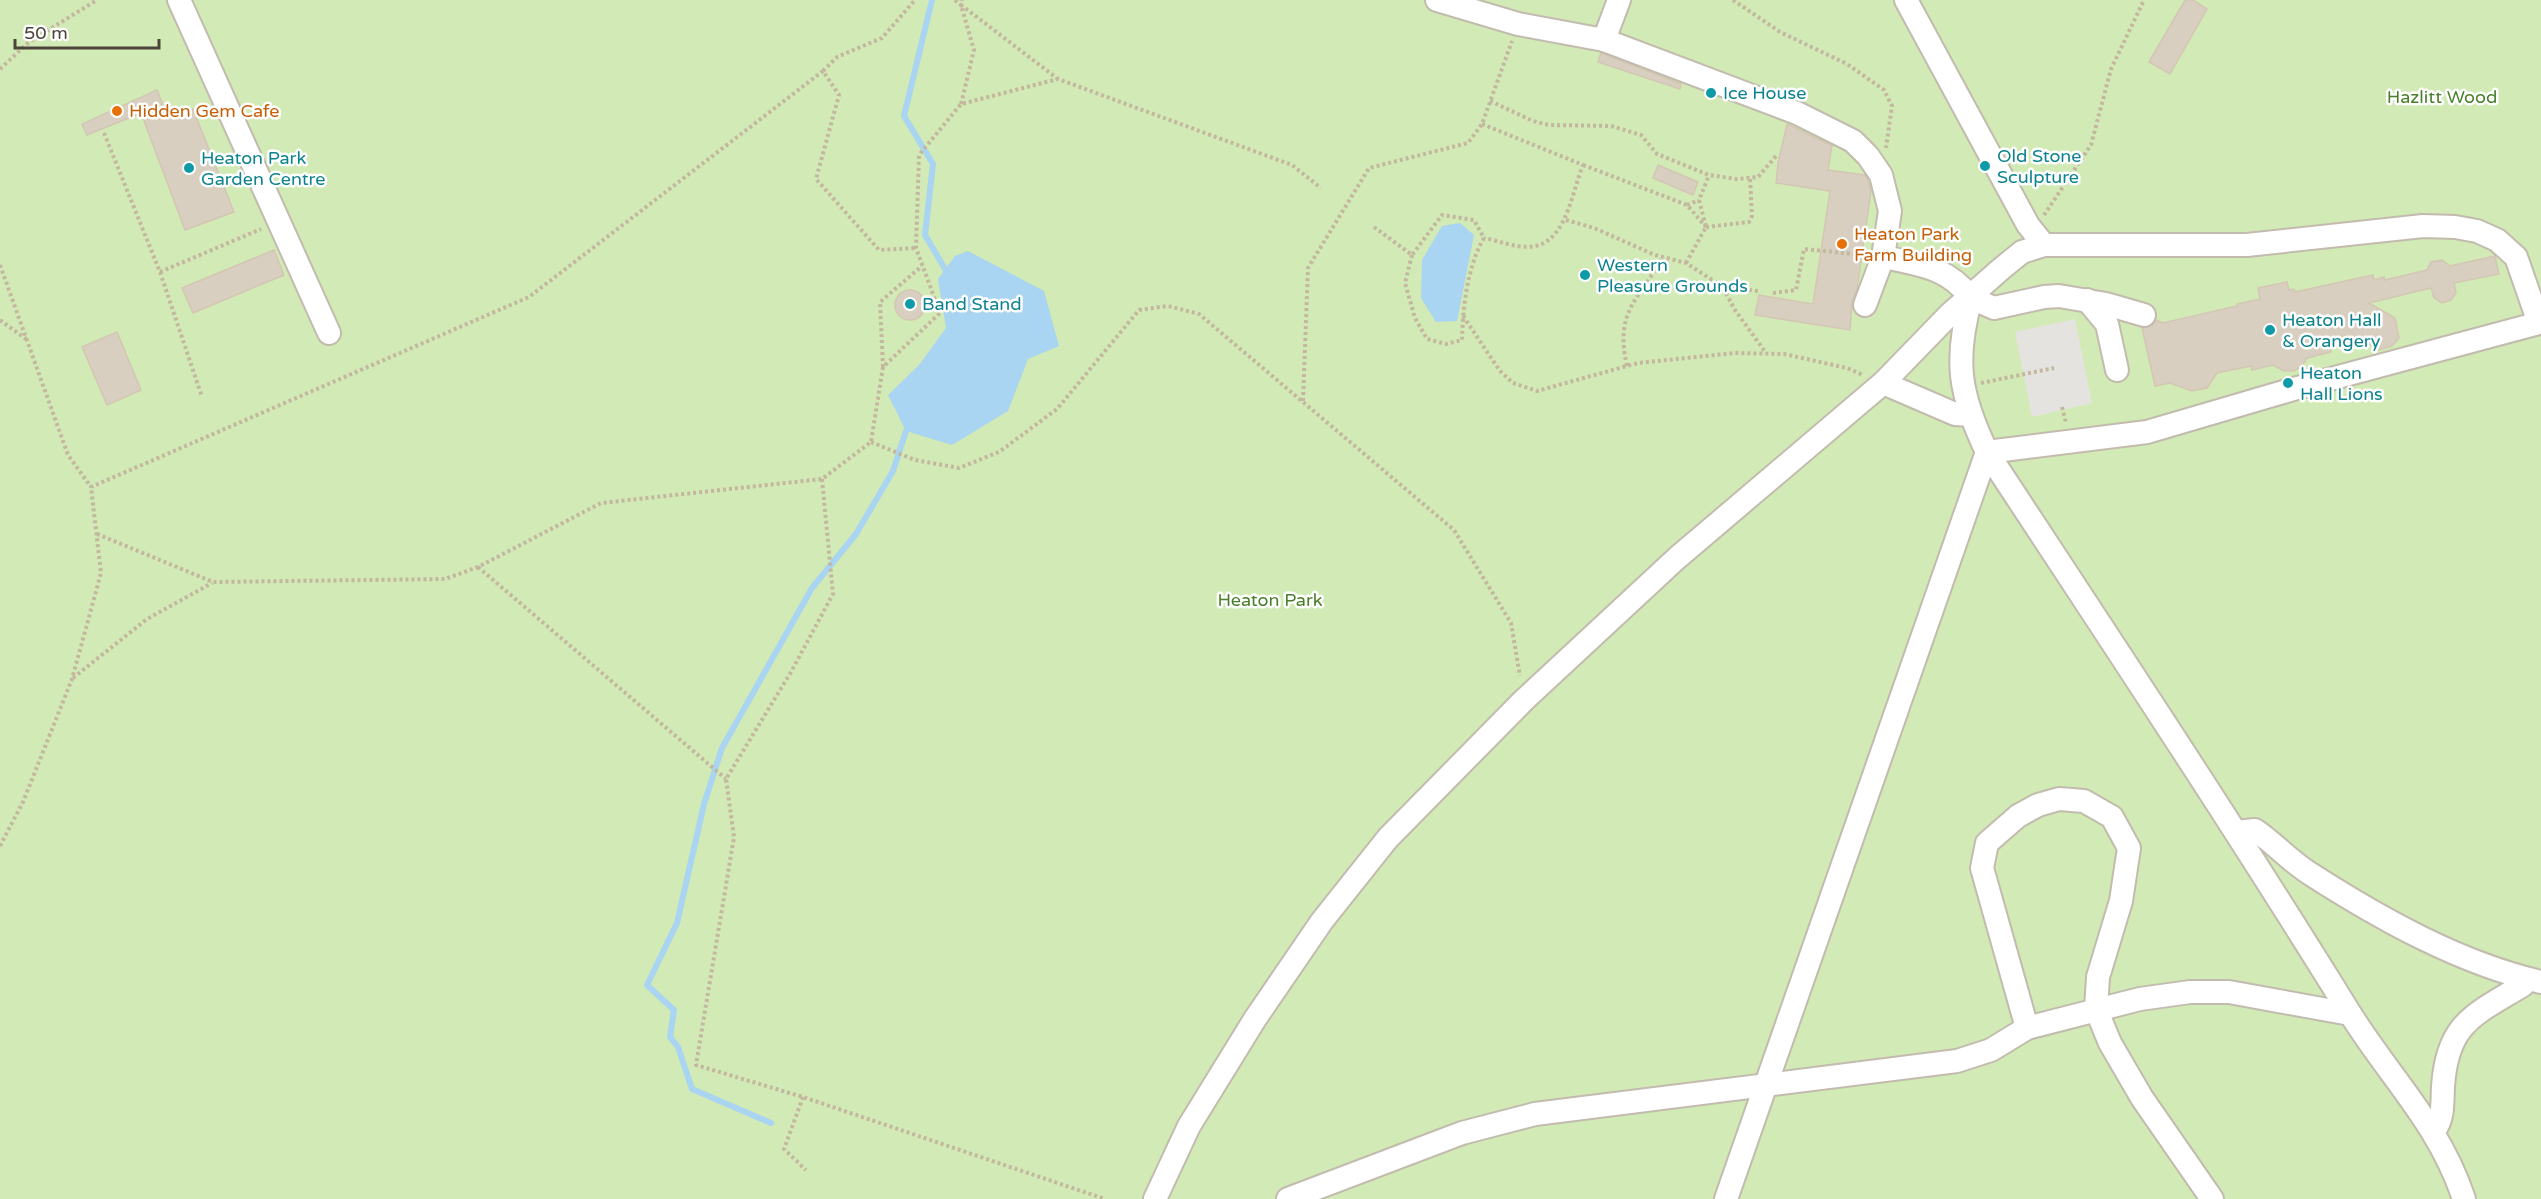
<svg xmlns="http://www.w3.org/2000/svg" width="2541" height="1199" font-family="'Varela Round',sans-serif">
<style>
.green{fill:#d2eab5}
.parking{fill:#e5e3e0}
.water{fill:#a9d4f2}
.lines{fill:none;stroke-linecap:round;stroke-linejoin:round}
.stream{stroke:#a9d4f2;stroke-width:6}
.building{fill:#d8cfc1;stroke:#d3c7b4;stroke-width:1.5}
.minor-casing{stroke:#c2bbae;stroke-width:26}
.path{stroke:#c4b79f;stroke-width:4;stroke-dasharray:3 3;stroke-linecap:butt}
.minor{stroke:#fff;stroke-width:22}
.culture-dot{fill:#0f9aa8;stroke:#fff;stroke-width:2}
.food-dot{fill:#e8710a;stroke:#fff;stroke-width:2}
.labels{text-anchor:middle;stroke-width:5;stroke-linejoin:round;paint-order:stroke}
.culture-label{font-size:18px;fill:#0d838f;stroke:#fff;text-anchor:start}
.park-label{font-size:18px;fill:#4a7f2a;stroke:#fff}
.food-label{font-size:18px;fill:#c56008;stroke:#fff;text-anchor:start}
</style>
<rect width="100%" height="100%" fill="#f6f3ec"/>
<rect class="green" x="0" y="0" width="2541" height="1199"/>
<path class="parking" d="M2075,319L2092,403L2032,417L2015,332Z"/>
<g class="water">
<path d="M1460,223L1474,235L1457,321L1436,322L1421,298L1422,260L1442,226Z"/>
<path d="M968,251L1044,291L1059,346L1028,359L1008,411L952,445L906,431L888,395L919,365L946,328L938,279L955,256Z"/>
</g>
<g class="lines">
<g class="stream">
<path d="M932,0L904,116L933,164L925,235L945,269"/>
<path d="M771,1123L692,1089L678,1047L670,1037L674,1010L647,985L677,923L704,804L722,748L812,588L856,534L893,471L906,431"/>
</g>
</g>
<g class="building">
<path d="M2185,0H2193L2207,9L2170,74L2149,62Z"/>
<path d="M1601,53L1681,84L1680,89L1598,62Z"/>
<path d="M157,90L168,117L193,109L234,212L185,230L141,113L87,135L82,124Z"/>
<path d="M1787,124L1832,146L1828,170L1865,175L1868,181L1871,191L1857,289L1852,301L1850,330L1755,315L1759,295L1813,304L1830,191L1776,183L1778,163Z"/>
<path d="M1658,165L1698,182L1693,195L1653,178Z"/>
<path d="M274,250L284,275L193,313L182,288Z"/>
<path d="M2495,256L2499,274L2454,283L2456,293L2451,300L2442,303L2434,298L2431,288L2369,303L2395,318L2399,338L2392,346L2379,350L2363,340L2330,348L2331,352L2307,358L2303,365L2294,371H2284L2273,365L2252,370L2251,366L2217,373L2207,388L2192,391L2170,383L2155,386L2142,328L2153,325L2156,320L2163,323L2237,306V304L2260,299L2258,288L2287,282L2289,290L2294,289L2295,292L2373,275L2374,280L2384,277L2385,280L2427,270L2431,262L2442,260L2450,266Z"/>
<circle cx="910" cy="305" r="15"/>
<path d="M117,332L141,390L107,405L82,347Z"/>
</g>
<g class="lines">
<defs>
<g id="minor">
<path d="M179,0L329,333"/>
<path d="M1437,0L1518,24L1604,40L1619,0"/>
<path d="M1906,0L2028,225L2044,245"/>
<path d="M1604,40L1797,113L1853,141L1868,156L1881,175L1890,211L1883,257L1865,305"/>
<path d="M1971,298L1994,308L2044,297L2059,296L2106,304L2144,315"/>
<path d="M2087,300L2107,324L2117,370"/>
<path d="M1883,383L1955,414L1969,415"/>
<path d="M2237,832L2255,830C2274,843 2289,860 2309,873C2379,918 2459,963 2541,982"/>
<path d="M2027,1028L1982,868L1987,843L2018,816L2038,805L2059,799L2084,801L2112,817L2129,848L2121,901L2098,977L2096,1009L2110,1043L2142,1098L2212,1199"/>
<path d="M2434,1131C2444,1118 2442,1103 2443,1087C2447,1023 2474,1015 2523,985L2528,979"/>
<path d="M1155,1199L1189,1126L1255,1019L1322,921L1388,838L1524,700L1677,558L1883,383L1950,314L2001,269L2022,252L2044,245H2247L2423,226L2455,227L2477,231L2497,240L2516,257L2539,323L2297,388L2147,432L1987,452C1959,394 1954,360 1971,298C1948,267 1918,264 1883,257"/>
<path d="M1288,1199L1462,1133L1535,1114L1957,1061L1991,1050L2027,1028L2140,999L2190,992H2229L2350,1014"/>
<path d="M1726,1199L1987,452C2108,636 2230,820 2346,1007C2387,1075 2438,1121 2464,1199"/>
</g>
</defs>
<use href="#minor" class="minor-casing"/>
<g class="path">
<path d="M955,0L961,5L962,0"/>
<path d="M1733,0L1780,32L1847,64L1884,90L1892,106L1886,148"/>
<path d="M0,69L29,42L97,0"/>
<path d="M823,71L837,57L882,38L915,0"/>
<path d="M1490,101L1533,121L1549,125L1611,126L1641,135L1657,154L1709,175L1737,179L1758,177L1776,156"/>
<path d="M961,104L974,50L961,5L1058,79"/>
<path d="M1482,124L1583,165C1573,189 1567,236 1539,245C1523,251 1500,241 1484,238"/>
<path d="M104,133L160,272L202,397"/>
<path d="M1583,165L1687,205L1706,227"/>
<path d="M1687,205L1699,200"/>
<path d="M2044,215L2091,145L2111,69L2144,0"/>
<path d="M1566,220L1594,228L1655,255L1686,263L1723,287L1758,291"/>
<path d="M1374,227L1412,255L1442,215L1474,220L1484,238"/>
<path d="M1706,227L1749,222L1752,216L1750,178"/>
<path d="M1412,255L1405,283L1415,318L1427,339L1446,344L1462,340C1463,307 1467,267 1484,238"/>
<path d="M1686,263L1706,227L1699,200L1709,175"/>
<path d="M0,265L68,455L91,487"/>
<path d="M160,272L261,229"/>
<path d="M1723,288L1735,310L1766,353"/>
<path d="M1773,293L1796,290L1804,249L1863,255"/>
<path d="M1463,316L1500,371L1513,383L1537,391L1638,363L1735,353L1784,354L1847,368L1863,375"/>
<path d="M0,320L26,339"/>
<path d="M1627,366C1614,309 1640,300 1663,256"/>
<path d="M883,367L880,302L922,266"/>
<path d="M1981,383L2054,368"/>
<path d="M1303,401L1308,268L1369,168L1468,143L1482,124L1512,41"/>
<path d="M2062,407L2066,423"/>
<path d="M871,442L915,460L959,468L999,452L1057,409L1139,310L1168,306L1199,314L1454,530L1511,623L1520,676"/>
<path d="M822,479L833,594L791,672L726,779L734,837L696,1065L803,1097L1105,1199"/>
<path d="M97,534L213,582L445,579L478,567L601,503L822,479L871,442L883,367L940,313L916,248L919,155L961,104L1058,79L1292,165L1321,188"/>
<path d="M478,567L726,779"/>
<path d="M73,678L147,619L212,583"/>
<path d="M0,846L23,802L72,679L101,573L91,487L529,297L823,71L839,95L816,179L879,250L916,248"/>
<path d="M803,1097L784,1149L806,1170"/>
</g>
<use href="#minor" class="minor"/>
</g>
<g class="culture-dot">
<circle cx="1711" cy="93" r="6"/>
<circle cx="1985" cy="166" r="6"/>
<circle cx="189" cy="168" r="6"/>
<circle cx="1585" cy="275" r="6"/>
<circle cx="910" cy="304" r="6"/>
<circle cx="2270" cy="330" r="6"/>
<circle cx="2288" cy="383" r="6"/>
</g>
<g class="food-dot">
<circle cx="117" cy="111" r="6"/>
<circle cx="1842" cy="244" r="6"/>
</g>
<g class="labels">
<g class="culture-label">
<text x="1723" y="99">Ice House</text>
<text x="1997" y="162">Old Stone<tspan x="1997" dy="21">Sculpture</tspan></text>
<text x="201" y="164">Heaton Park<tspan x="201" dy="21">Garden Centre</tspan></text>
<text x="1597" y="271">Western<tspan x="1597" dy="21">Pleasure Grounds</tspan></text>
<text x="922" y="310">Band Stand</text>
<text x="2282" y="326">Heaton Hall<tspan x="2282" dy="21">&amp; Orangery</tspan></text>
<text x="2300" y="379">Heaton<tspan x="2300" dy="21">Hall Lions</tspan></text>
</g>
<g class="park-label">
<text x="2442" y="103">Hazlitt Wood</text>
<text x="1270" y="606">Heaton Park</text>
</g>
<g class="food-label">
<text x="129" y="117">Hidden Gem Cafe</text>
<text x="1854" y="240">Heaton Park<tspan x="1854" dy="21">Farm Building</tspan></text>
</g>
</g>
<path d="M15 39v9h144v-9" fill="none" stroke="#4b4439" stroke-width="3"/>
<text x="24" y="39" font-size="18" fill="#4b4439" stroke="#ffffff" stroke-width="4.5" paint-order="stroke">50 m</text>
</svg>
